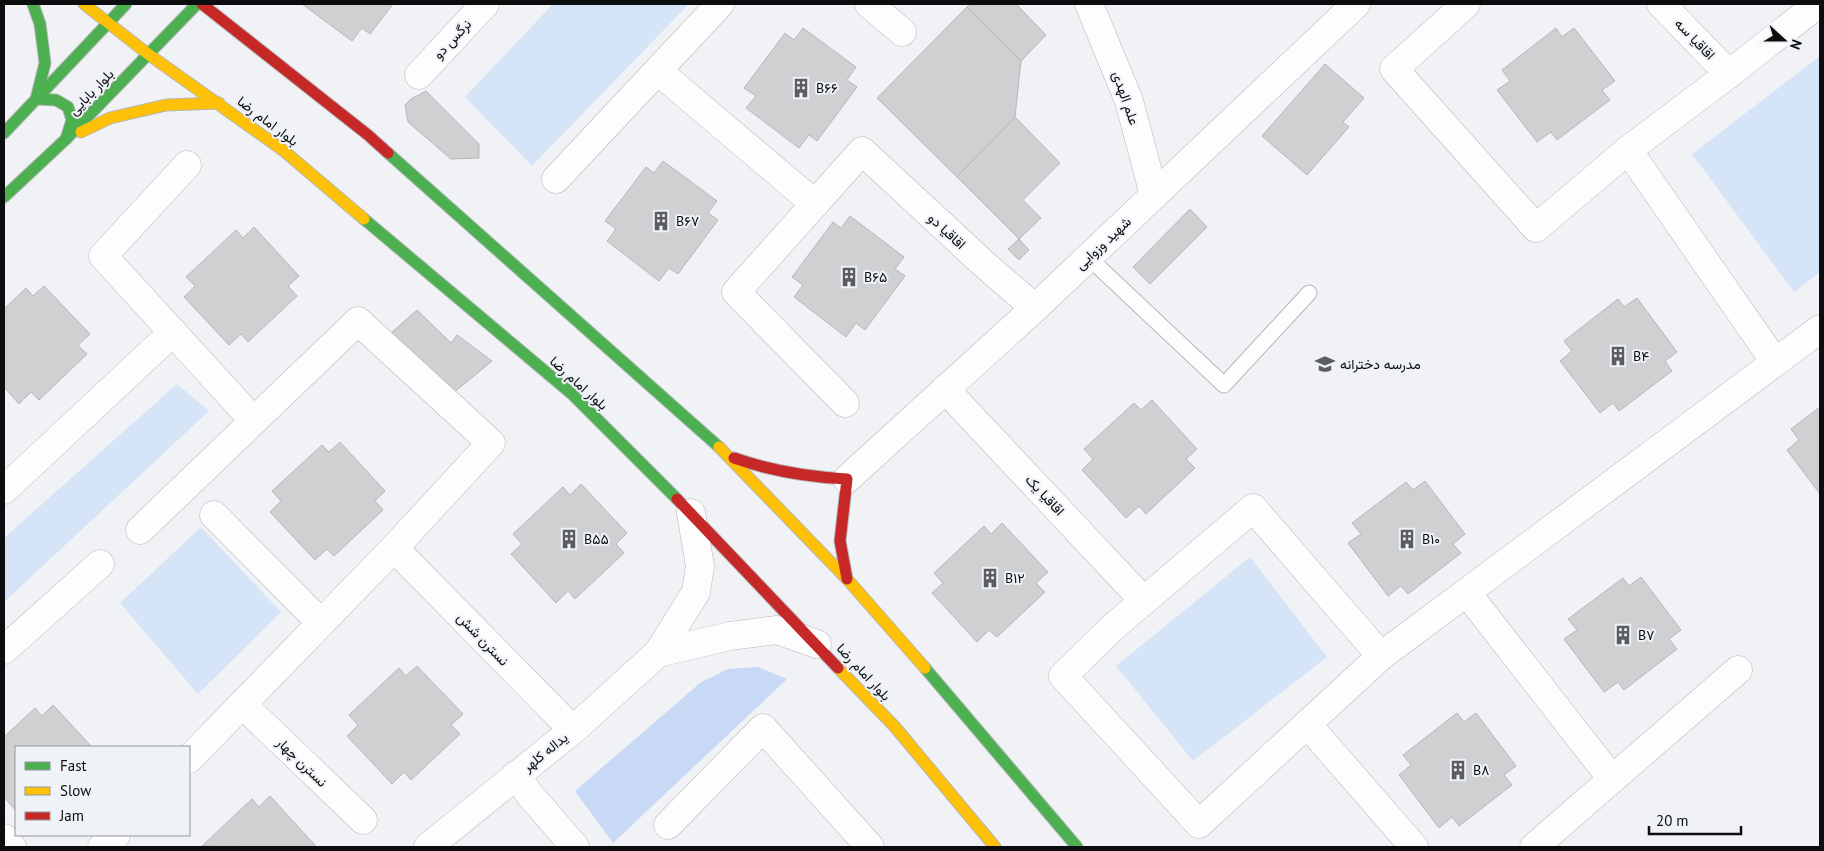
<svg xmlns="http://www.w3.org/2000/svg" width="1824" height="851" font-family="'PT Sans',Vazirmatn,sans-serif">
<style>
.green{fill:#d6e4f8}
.forest{fill:#c7d9f4}
.building{fill:#ced0d2;stroke:#b5b7b9}
.lines{fill:none;stroke-linecap:round;stroke-linejoin:round}
.lane-casing{stroke:#b5b7b8;stroke-width:17}
.street-casing{stroke:#b5b7b8;stroke-width:29}
.fast-casing{stroke:#b5b7b8;stroke-width:13}
.slow-casing{stroke:#b5b7b8;stroke-width:13}
.jam-casing{stroke:#b5b7b8;stroke-width:13}
.lane{stroke:#fdfdfe;stroke-width:15}
.street{stroke:#fdfdfe;stroke-width:28}
.fast{stroke:#4caf50;stroke-width:11}
.slow{stroke:#ffc107;stroke-width:11}
.jam{stroke:#c62828;stroke-width:11}
.labels{text-anchor:middle;stroke-width:4;stroke-linejoin:round;paint-order:stroke}
.street-label{font-size:14px;fill:#0c0d0f;stroke:#eff2f6}
.poi-label{font-size:14px;fill:#0c0d0f;stroke:#eff2f6;text-anchor:start}
</style>
<rect width="100%" height="100%" fill="#f0f2f5"/>
<g class="green">
<path d="M553,4H686L688,5L532,166L465,97Z"/>
<path d="M1820,56V272L1794,292L1692,154Z"/>
<path d="M177,384L209,411L4,602V538Z"/>
<path d="M201,527L281,612L198,694L120,603Z"/>
<path d="M1250,557L1327,657L1193,761L1116,666Z"/>
</g>
<path class="forest" d="M758,667L787,679L613,843L575,791L700,683L728,669Z"/>
<g class="building">
<path d="M302,4H393L370,34L362,28L352,41Z"/>
<path d="M970,4H1016L1046,35L1021,61L967,7Z"/>
<path d="M967,7L1021,61L1015,117L957,177L877,98Z"/>
<path d="M803,28L856,67L847,80L857,87L817,141L809,135L799,148L746,108L756,96L744,88L785,33L794,40Z"/>
<path d="M1556,28L1562,37L1574,28L1615,81L1602,90L1610,100L1557,140L1551,132L1537,142L1497,90L1510,81L1502,70Z"/>
<path d="M1325,64L1364,98L1343,122L1349,127L1307,175L1262,136Z"/>
<path d="M426,91L479,144V158L451,159L408,122L405,105L411,99Z"/>
<path d="M1015,117L1060,163L1023,200L1041,218L1019,239L957,177Z"/>
<path d="M663,161L717,201L708,213L718,220L678,274L669,268L659,281L607,241L616,229L605,221L646,167L654,173Z"/>
<path d="M1190,209L1207,227L1150,284L1133,267Z"/>
<path d="M850,216L904,257L895,269L905,276L865,330L856,323L846,337L794,297L803,285L792,277L833,222L841,228Z"/>
<path d="M254,227L299,276L288,286L297,296L248,342L241,334L229,345L184,297L195,286L186,277L236,230L243,238Z"/>
<path d="M1019,239L1029,250L1019,260L1008,249Z"/>
<path d="M44,286L90,334L78,345L87,354L39,400L31,392L19,404L4,387V309L26,288L33,296Z"/>
<path d="M1637,298L1677,352L1665,361L1672,371L1619,411L1613,403L1600,413L1560,361L1572,351L1564,341L1618,299L1624,307Z"/>
<path d="M417,310L451,343L457,335L492,361L452,394L391,333Z"/>
<path d="M1152,400L1197,449L1186,459L1195,468L1146,514L1139,506L1126,518L1082,470L1093,459L1084,449L1134,403L1141,410Z"/>
<path d="M1820,407V494L1787,450L1799,440L1791,429Z"/>
<path d="M340,442L385,491L375,501L383,510L334,556L327,549L315,560L270,512L281,501L272,491L322,445L329,452Z"/>
<path d="M1425,481L1465,534L1453,544L1461,553L1408,594L1401,586L1388,596L1348,543L1361,534L1352,523L1406,482L1413,490Z"/>
<path d="M581,484L627,533L616,544L624,553L575,599L568,591L556,603L511,554L522,544L513,534L563,487L570,495Z"/>
<path d="M1002,523L1048,572L1036,583L1045,592L997,637L989,630L977,642L932,593L943,583L934,573L984,526L991,534Z"/>
<path d="M1641,577L1681,630L1669,639L1677,649L1624,690L1618,682L1604,692L1564,639L1577,630L1568,619L1623,578L1629,586Z"/>
<path d="M417,666L463,714L451,725L460,734L411,780L404,772L392,784L347,736L358,725L349,715L399,668L406,676Z"/>
<path d="M53,705L92,747H16V811L4,797V737L35,708L42,716Z"/>
<path d="M1457,713L1464,722L1476,713L1516,766L1504,775L1512,785L1459,826L1452,817L1439,828L1399,775L1411,765L1403,755Z"/>
<path d="M270,796L315,845L313,847L202,846L252,799L259,807Z"/>
</g>
<g class="lines">
<defs>
<path id="lane" d="M1088,257L1224,385L1309,293"/>
<g id="street">
<path d="M869,4L902,32"/>
<path d="M1089,4L1129,101L1154,195"/>
<path d="M1466,4L1394,69L1536,228L1628,150L1729,74L1818,4"/>
<path d="M1661,4L1729,74"/>
<path d="M658,71L815,204"/>
<path d="M419,75L485,4"/>
<path d="M1628,150L1775,362"/>
<path d="M187,165L103,256L254,421"/>
<path d="M556,179L720,4"/>
<path d="M945,389L1144,601"/>
<path d="M845,403L736,292L862,151L985,265L1035,308"/>
<path d="M847,479L1035,308L1356,4"/>
<path d="M4,490L173,332"/>
<path d="M1253,508L1381,656L1199,824L1063,676L1113,627Z"/>
<path d="M214,515L320,622"/>
<path d="M140,530L358,321L491,443L394,548L189,759"/>
<path d="M394,548L573,730"/>
<path d="M1467,593L1612,779"/>
<path d="M4,650L100,564"/>
<path d="M658,653L730,636L777,630L817,644"/>
<path d="M1381,656L1820,329"/>
<path d="M242,704L363,820"/>
<path d="M1307,724L1414,847"/>
<path d="M516,775L530,795L575,847"/>
<path d="M668,825L763,728L870,847"/>
<path d="M4,838L12,847"/>
<path d="M102,847L116,835"/>
<path d="M428,847L573,730L658,653L696,592L700,566L691,513"/>
<path d="M1534,847L1738,670"/>
</g>
<g id="fast">
<path d="M33,4L40,24L45,63L36,99L56,100L68,107L72,120L66,139"/>
<path d="M4,133L126,4"/>
<path d="M388,153L719,447"/>
<path d="M4,197L66,139L197,4"/>
<path d="M364,219L572,394L677,499"/>
<path d="M925,668L1077,847"/>
</g>
<g id="slow">
<path d="M84,4L148,54L284,151L364,219"/>
<path d="M81,132L110,118L166,105L219,103"/>
<path d="M719,447L847,579L925,668"/>
<path d="M838,668L895,727L995,847"/>
</g>
<g id="jam">
<path d="M202,4L368,135L388,153"/>
<path d="M734,458C771,471 808,477 847,479L840,541L847,579"/>
<path d="M677,499L838,668"/>
</g>
</defs>
<use href="#lane" class="lane-casing"/>
<use href="#street" class="street-casing"/>
<use href="#fast" class="fast-casing"/>
<use href="#slow" class="slow-casing"/>
<use href="#jam" class="jam-casing"/>
<use href="#lane" class="lane"/>
<use href="#street" class="street"/>
<use href="#fast" class="fast"/>
<use href="#slow" class="slow"/>
<use href="#jam" class="jam"/>
</g>
<defs>
<symbol id="building-bare" viewBox="-9 -9 18 18"><path d="M-4-6H4V6H1V3H-1V6H-4ZM-2.5-4.3h1.7v1.8h-1.7ZM.8-4.3h1.7v1.8H.8ZM-2.5-1h1.7V.8h-1.7ZM.8-1h1.7V.8H.8Z" fill="#5c5d60" stroke="#eff2f6" stroke-width="2.5" paint-order="stroke"/></symbol>
<symbol id="school-bare" viewBox="-9 -9 18 18"><path d="M0-5L7-2L0 1L-7-2ZM-4 1L0 2.5L4 1V4Q0 6-4 4Z" fill="#5c5d60" stroke="#eff2f6" stroke-width="2.5" paint-order="stroke"/></symbol>
</defs>
<g fill-rule="evenodd">
<use href="#building-bare" x="787" y="74" width="28" height="28"/>
<use href="#building-bare" x="647" y="207" width="28" height="28"/>
<use href="#building-bare" x="835" y="263" width="28" height="28"/>
<use href="#building-bare" x="1604" y="342" width="28" height="28"/>
<use href="#school-bare" x="1311" y="350" width="28" height="28"/>
<use href="#building-bare" x="555" y="525" width="28" height="28"/>
<use href="#building-bare" x="1393" y="525" width="28" height="28"/>
<use href="#building-bare" x="976" y="564" width="28" height="28"/>
<use href="#building-bare" x="1609" y="621" width="28" height="28"/>
<use href="#building-bare" x="1444" y="756" width="28" height="28"/>
</g>
<g class="labels">
<g class="street-label">
<text transform="translate(452 39) rotate(-47)" y="5">نرگس دو</text>
<text transform="translate(1695 39) rotate(46)" y="5">اقاقیا سه</text>
<text transform="translate(91 92) rotate(-46)" y="5">بلوار بابایی</text>
<text transform="translate(1126 98) rotate(71)" y="5">علم الهدی</text>
<text transform="translate(268 121) rotate(37)" y="5">بلوار امام رضا</text>
<text transform="translate(947 231) rotate(43)" y="5">اقاقیا دو</text>
<text transform="translate(1103 243) rotate(-43)" y="5">شهید وزوایی</text>
<text transform="translate(579 383) rotate(42)" y="5">بلوار امام رضا</text>
<text transform="translate(1045 495) rotate(47)" y="5">اقاقیا یک</text>
<text transform="translate(483 639) rotate(46)" y="5">نسترن شش</text>
<text transform="translate(864 672) rotate(47)" y="5">بلوار امام رضا</text>
<text transform="translate(545 752) rotate(-39)" y="5">یداله کلهر</text>
<text transform="translate(302 762) rotate(44)" y="5">نسترن چهار</text>
</g>
<g class="poi-label">
<text x="816" y="93">B۶۶</text>
<text x="676" y="226">B۶۷</text>
<text x="864" y="282">B۶۵</text>
<text x="1633" y="361">B۴</text>
<text x="1340" y="369">مدرسه دخترانه</text>
<text x="584" y="544">B۵۵</text>
<text x="1422" y="544">B۱۰</text>
<text x="1005" y="583">B۱۲</text>
<text x="1638" y="640">B۷</text>
<text x="1473" y="775">B۸</text>
</g>
</g>
<rect width="1824" height="851" fill="none" stroke="#0c0d0f" stroke-width="10"/>
<rect x="15" y="746" width="175" height="90" fill="#eff2f6" stroke="#94969a"/>
<rect x="25" y="762" width="25" height="8" fill="#4caf50" stroke="#94969a"/>
<text x="60" y="771" font-size="15" fill="#0c0d0f">Fast</text>
<rect x="25" y="787" width="25" height="8" fill="#ffc107" stroke="#94969a"/>
<text x="60" y="796" font-size="15" fill="#0c0d0f">Slow</text>
<rect x="25" y="812" width="25" height="8" fill="#c62828" stroke="#94969a"/>
<text x="60" y="821" font-size="15" fill="#0c0d0f">Jam</text>
<g transform="translate(1784 40) rotate(111)" stroke="#eff2f6" stroke-width="4" paint-order="stroke">
<path d="M0-4L9 19L0 12L-9 19Z" fill="#0c0d0f"/>
<text y="-8" font-size="14" font-weight="bold" text-anchor="middle" fill="#0c0d0f">N</text>
</g>
<path d="M1649 826v8h92v-8" fill="none" stroke="#0c0d0f" stroke-width="2.5"/>
<text x="1656" y="826" font-size="15" fill="#0c0d0f" stroke="#eff2f6" stroke-width="4" paint-order="stroke">20 m</text>
</svg>
